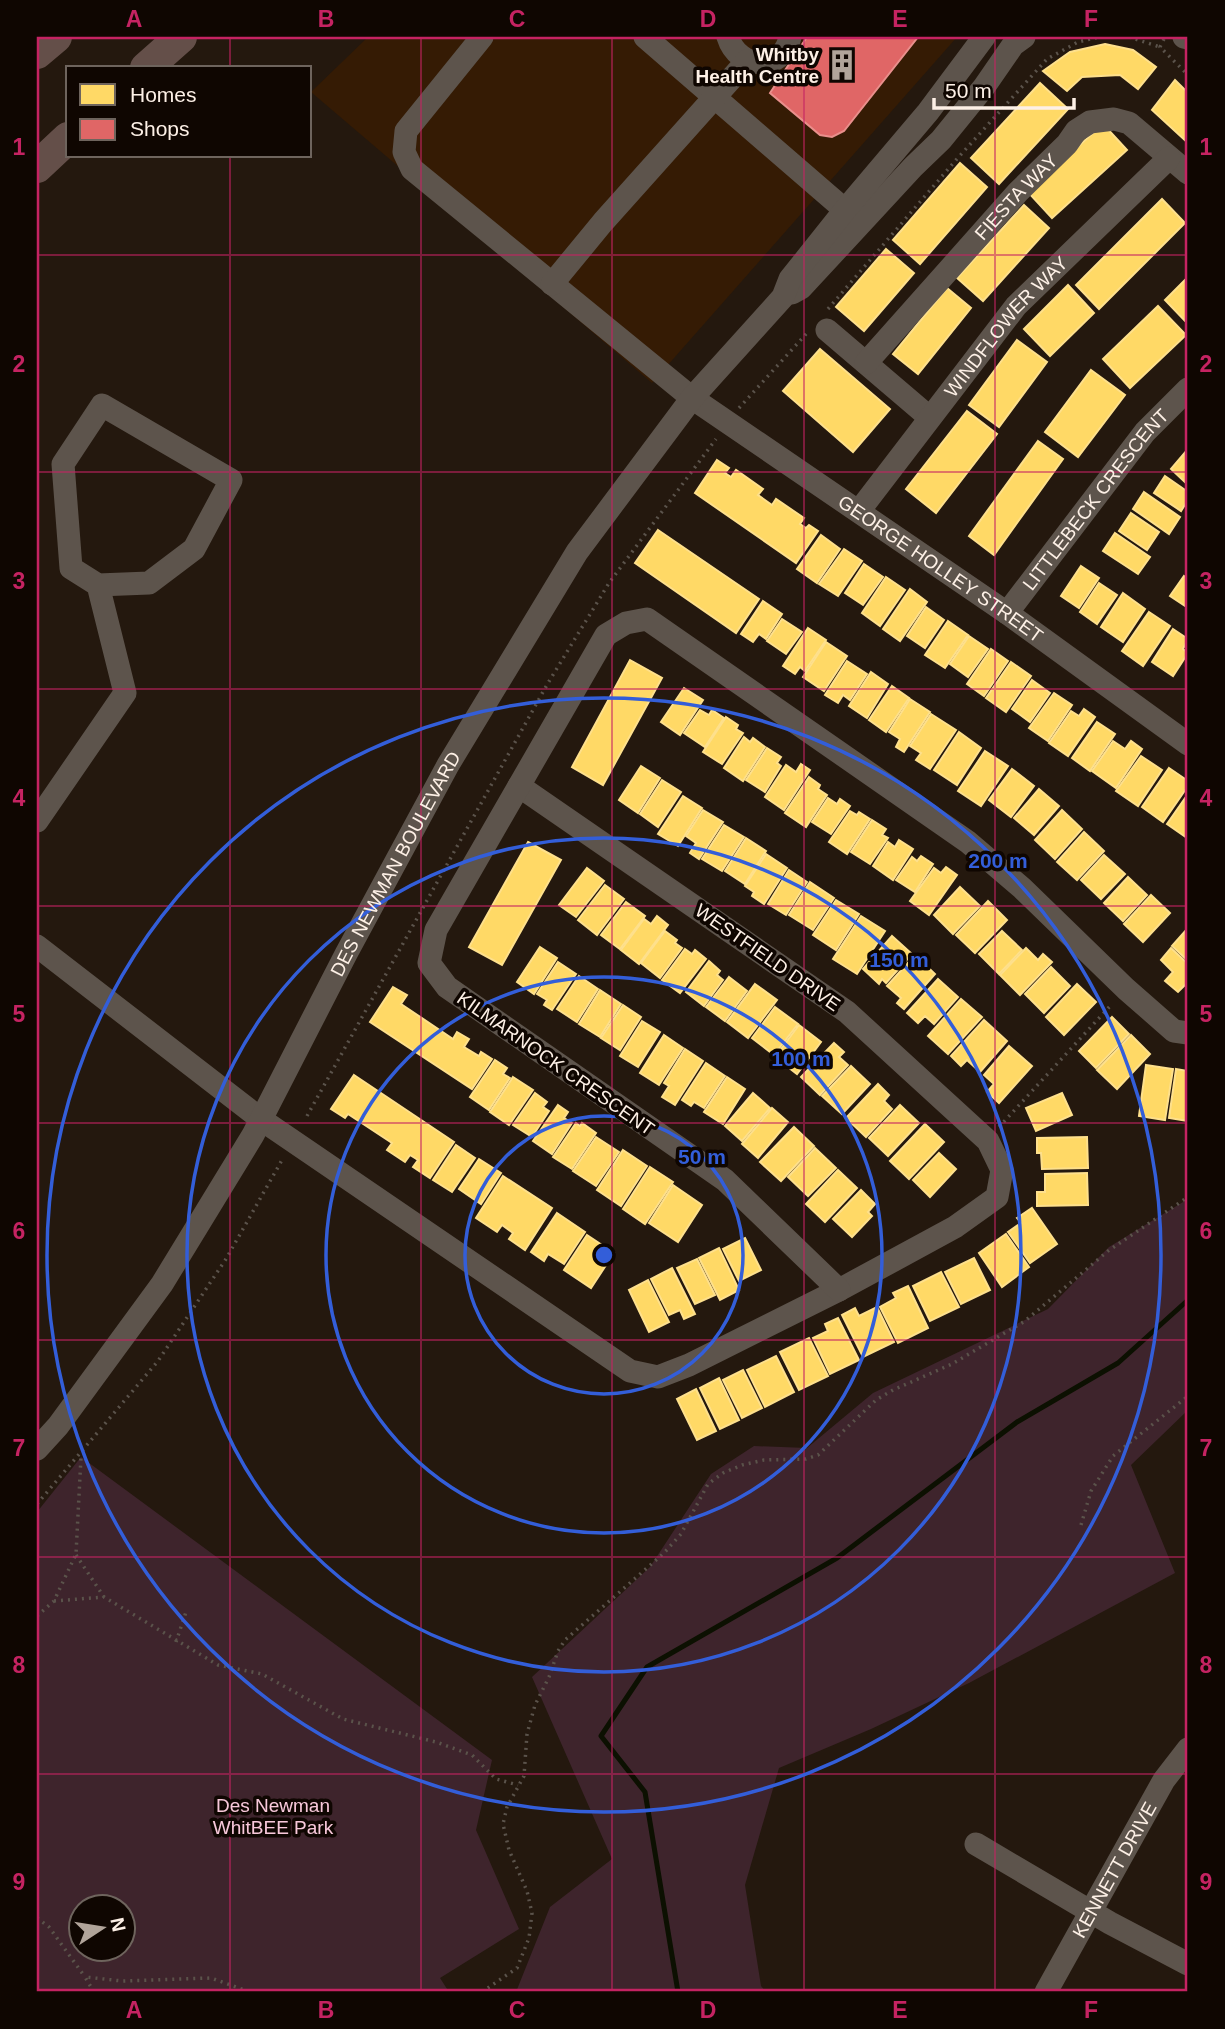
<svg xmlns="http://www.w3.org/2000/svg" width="1225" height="2029" font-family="Arial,sans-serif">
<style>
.built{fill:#351b04}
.green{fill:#3e242c;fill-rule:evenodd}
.homes{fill:#ffd966;stroke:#fee08c;stroke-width:2}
.shops{fill:#e06666;stroke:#e98f8c;stroke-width:2}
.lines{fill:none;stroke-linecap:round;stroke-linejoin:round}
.stream{stroke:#0c1001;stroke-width:5}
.path{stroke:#5b534b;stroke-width:3.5;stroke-dasharray:2 5;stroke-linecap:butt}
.minor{stroke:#5d544c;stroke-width:23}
.highway{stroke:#644f49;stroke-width:32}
.grid{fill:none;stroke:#c52362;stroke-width:2;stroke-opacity:0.55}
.ring{fill:none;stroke:#335ed9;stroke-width:3.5}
.labels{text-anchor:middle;stroke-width:7;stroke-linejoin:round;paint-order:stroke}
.poi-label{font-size:19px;font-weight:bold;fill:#fdf0e6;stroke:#0f0601;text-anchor:end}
.street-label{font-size:19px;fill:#fdf0e6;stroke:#0f0601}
.park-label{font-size:19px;fill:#f8c8da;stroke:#0f0601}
.centre{fill:#335ed9;stroke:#0f0601;stroke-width:3.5}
.ring-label{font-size:21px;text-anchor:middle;font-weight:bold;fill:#335ed9;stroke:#0f0601;stroke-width:7;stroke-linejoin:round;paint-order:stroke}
.neatline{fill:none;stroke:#c52362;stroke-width:2.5}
.grid-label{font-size:23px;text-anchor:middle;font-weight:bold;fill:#c52362}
</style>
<rect width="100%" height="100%" fill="#24180e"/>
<path class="built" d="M368,37H957L652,383L311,92Z"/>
<g class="green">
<path d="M1188,1199V1410L1131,1465L1175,1573L969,1683L871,1729L779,1768L745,1885L761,1986L766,1992H516L550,1907L612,1859L532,1677L650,1567L711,1474L754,1446L807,1448L873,1393L1048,1309L1109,1247Z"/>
<path d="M81,1457L492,1760L476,1830L519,1929L440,1978L449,1992H37V1512ZM80,1906H122V1948H80Z"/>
</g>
<g class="homes">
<path d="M1105,44L1133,50L1156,67L1138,89L1120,75L1082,77L1067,91L1043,71L1070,52Z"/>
<path d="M1175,80L1188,93V143L1152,110Z"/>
<path d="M1040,83L1068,109L999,184L971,158Z"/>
<path d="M1103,124L1127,150L1052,218L1028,192Z"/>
<path d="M960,163L987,187L920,264L893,240Z"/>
<path d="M1162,199L1185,223L1099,309L1076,285Z"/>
<path d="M1024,205L1049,228L983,301L957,278Z"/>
<path d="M886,249L914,273L864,331L836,307Z"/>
<path d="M1188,277V324L1165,300Z"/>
<path d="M1068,285L1094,313L1050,356L1024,329Z"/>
<path d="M947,288L971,308L918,374L893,354Z"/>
<path d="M1158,306L1186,335L1130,388L1103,359Z"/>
<path d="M1017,340L1047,362L999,427L969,405Z"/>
<path d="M820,349L890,409L853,452L783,391Z"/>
<path d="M1091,370L1125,395L1078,457L1045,432Z"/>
<path d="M967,411L997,434L936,513L906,489Z"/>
<path d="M1038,441L1063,459L994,555L969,536Z"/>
<path d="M1188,449V485L1171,469Z"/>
<path d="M717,460L729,468L725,473L731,477L736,470L763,489L758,495L772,505L776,499L804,518L800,524L806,528L809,525L818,531L796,563L695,493Z"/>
<path d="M1165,476L1188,492V500L1181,511L1154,493Z"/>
<path d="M1144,492L1180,517L1169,534L1133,509Z"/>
<path d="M1131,513L1159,532L1147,550L1119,531Z"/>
<path d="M658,530L759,599L736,633L635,563Z"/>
<path d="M1115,533L1150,557L1138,574L1103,551Z"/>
<path d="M821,535L840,549L817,583L797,569Z"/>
<path d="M844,549L862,561L838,596L819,584Z"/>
<path d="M864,564L883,577L863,605L845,593Z"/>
<path d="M1081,566L1099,578L1079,608L1061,596Z"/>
<path d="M1184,576L1188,579V608L1170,596Z"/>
<path d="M886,577L905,590L880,626L862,613Z"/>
<path d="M1099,583L1117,595L1097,624L1080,612Z"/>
<path d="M910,589L927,602L900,641L883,629Z"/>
<path d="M1123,593L1145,609L1123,642L1101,627Z"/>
<path d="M763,601L782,614L766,639L759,634L753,642L741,634Z"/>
<path d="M926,607L944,620L925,648L907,636Z"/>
<path d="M1149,612L1170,626L1143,666L1122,651Z"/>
<path d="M782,619L802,632L786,654L767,641Z"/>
<path d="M948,621L968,635L945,668L925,655Z"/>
<path d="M808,628L826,640L805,671L800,667L795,674L783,666Z"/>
<path d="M1173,629L1188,639L1183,649L1188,653L1173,676L1152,662Z"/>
<path d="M969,636L988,649L968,677L950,664Z"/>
<path d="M826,642L847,656L824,691L803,677Z"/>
<path d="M991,649L1008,661L984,696L967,684Z"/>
<path d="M630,660L662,678L603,785L572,767Z"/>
<path d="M847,661L867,674L850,700L843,695L838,703L825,695Z"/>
<path d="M1011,662L1031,676L1006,712L986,698Z"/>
<path d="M871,672L888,684L867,718L849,706Z"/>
<path d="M1032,680L1050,693L1030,722L1012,709Z"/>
<path d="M892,686L909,698L886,732L869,720Z"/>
<path d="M684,688L703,700L680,735L661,722Z"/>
<path d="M1054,693L1072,705L1048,741L1029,728Z"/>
<path d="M910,699L930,712L904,752L896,747L900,739L889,732Z"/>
<path d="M1084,709L1095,717L1068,756L1049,743L1071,711L1079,716Z"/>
<path d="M700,710L709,715L712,710L724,718L705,747L684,733Z"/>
<path d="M931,714L956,730L930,769L916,760L921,753L910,746Z"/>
<path d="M726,717L738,725L736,729L743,733L722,764L703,752Z"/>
<path d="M1097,722L1115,734L1090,771L1072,758Z"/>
<path d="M959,732L981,748L957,785L934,770Z"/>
<path d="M744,737L750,742L753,738L765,747L743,781L724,768Z"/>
<path d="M1113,741L1125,749L1131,741L1142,749L1116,788L1092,771Z"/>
<path d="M767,748L781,757L777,763L781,766L765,792L746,780Z"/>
<path d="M985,751L1008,766L981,806L958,791Z"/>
<path d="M1141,756L1162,770L1138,806L1116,791Z"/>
<path d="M801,764L810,770L784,810L765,797L786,765L796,772Z"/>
<path d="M641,766L660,778L638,813L619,800Z"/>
<path d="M1169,768L1188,781V786L1163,822L1142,807Z"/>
<path d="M1012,769L1034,786L1011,817L989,800Z"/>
<path d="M809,777L820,785L818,789L827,795L806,827L785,813Z"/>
<path d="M662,780L681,792L658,827L640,814Z"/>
<path d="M1039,789L1059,806L1034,835L1014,818Z"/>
<path d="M1188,794V837L1187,838L1167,824Z"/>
<path d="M683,796L702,808L678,846L658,834Z"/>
<path d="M828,798L837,804L840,799L850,806L831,834L812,822Z"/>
<path d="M703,810L723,822L699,859L690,853L696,843L686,836Z"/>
<path d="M1062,810L1082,829L1055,859L1035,840Z"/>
<path d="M850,811L857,815L859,812L870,819L847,854L829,842Z"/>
<path d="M872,820L886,829L882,835L888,838L870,864L851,852Z"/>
<path d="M724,825L744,837L722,871L702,859Z"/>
<path d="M1084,832L1104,851L1077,880L1057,862Z"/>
<path d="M746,838L766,851L745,884L725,871Z"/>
<path d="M899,840L913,849L893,880L873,866L888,842L895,847Z"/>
<path d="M528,842L561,860L502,965L469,947Z"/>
<path d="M766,854L787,868L764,904L752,896L754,892L745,886Z"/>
<path d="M1104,855L1125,874L1101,899L1081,880Z"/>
<path d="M921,856L933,864L915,892L896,880L912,857L917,861Z"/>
<path d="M946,867L957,875L929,915L910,901L934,868L941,873Z"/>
<path d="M587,868L604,881L576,917L559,905Z"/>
<path d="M789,870L807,882L786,915L768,904Z"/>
<path d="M1128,877L1147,895L1123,921L1104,903Z"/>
<path d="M810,882L834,898L813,930L789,915Z"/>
<path d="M605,885L624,899L597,935L578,920Z"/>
<path d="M960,887L980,906L953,934L934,915Z"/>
<path d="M1151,895L1170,913L1143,942L1124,924Z"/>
<path d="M836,900L859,914L836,950L813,935Z"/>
<path d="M988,901L1007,920L975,953L956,935Z"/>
<path d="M626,902L645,916L620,949L601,935Z"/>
<path d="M657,916L668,925L639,964L621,950L644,919L651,924Z"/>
<path d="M861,916L885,931L857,974L833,959Z"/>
<path d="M1188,928V961L1172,946Z"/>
<path d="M665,931L677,940L675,943L682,948L660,978L641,963Z"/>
<path d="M1002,931L1022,950L999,974L979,954Z"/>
<path d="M892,936L912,954L886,983L882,979L879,984L863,969Z"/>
<path d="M540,947L557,958L534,994L517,982Z"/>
<path d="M1026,948L1038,960L1043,954L1052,962L1020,995L1000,975Z"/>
<path d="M1171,948L1188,964V986L1186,984L1178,992L1165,981L1173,972L1161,960Z"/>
<path d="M685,949L692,954L695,950L706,959L680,993L662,980Z"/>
<path d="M915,955L935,974L904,1009L897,1003L901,998L887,986Z"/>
<path d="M709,961L720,971L717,975L723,980L704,1006L686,992Z"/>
<path d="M558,962L576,974L552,1010L544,1005L547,1000L537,994Z"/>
<path d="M1051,967L1070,986L1044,1013L1025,994Z"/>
<path d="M579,976L598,989L577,1022L557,1009Z"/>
<path d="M729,977L747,991L725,1021L706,1007Z"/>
<path d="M938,979L958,997L934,1024L925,1016L918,1023L907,1013Z"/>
<path d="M755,984L777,1000L748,1038L727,1022Z"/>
<path d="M1077,984L1096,1002L1064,1035L1046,1017Z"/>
<path d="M393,987L407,995L401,1004L453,1039L457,1032L469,1039L464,1047L479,1056L481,1052L492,1059L472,1089L370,1022Z"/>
<path d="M600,990L621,1004L600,1037L579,1024Z"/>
<path d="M961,999L982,1017L948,1054L928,1036Z"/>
<path d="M623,1005L641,1017L620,1050L601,1038Z"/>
<path d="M775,1007L798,1024L774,1055L752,1038Z"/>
<path d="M1112,1017L1129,1034L1096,1068L1079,1051Z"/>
<path d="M984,1020L1007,1041L980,1072L967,1060L961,1066L951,1056Z"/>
<path d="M642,1021L660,1032L638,1067L620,1056Z"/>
<path d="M799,1025L821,1042L797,1074L775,1057Z"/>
<path d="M664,1035L683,1048L659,1085L640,1073Z"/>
<path d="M1131,1035L1150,1054L1117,1089L1097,1070Z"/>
<path d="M834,1043L844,1052L839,1057L848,1065L820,1095L801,1077Z"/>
<path d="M1009,1046L1032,1066L999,1103L987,1092L994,1084L984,1075Z"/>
<path d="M685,1049L703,1061L675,1105L662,1097L669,1086L664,1083Z"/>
<path d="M495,1060L507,1068L503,1074L510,1078L489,1110L470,1097Z"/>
<path d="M706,1063L725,1076L704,1108L694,1102L691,1106L682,1100Z"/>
<path d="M1146,1065L1173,1069L1165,1120L1139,1116Z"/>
<path d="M851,1066L870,1084L842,1114L822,1096Z"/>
<path d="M1176,1069L1188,1071V1121L1169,1118Z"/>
<path d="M354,1075L454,1142L430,1178L413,1167L418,1160L410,1155L405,1162L387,1150L392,1143L348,1114L345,1118L331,1109Z"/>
<path d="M513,1077L533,1090L509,1125L490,1112Z"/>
<path d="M727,1077L745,1089L723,1124L704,1112Z"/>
<path d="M878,1084L889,1095L884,1101L892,1109L866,1137L846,1118Z"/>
<path d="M535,1093L547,1102L543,1107L549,1111L532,1137L513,1125Z"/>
<path d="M753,1093L770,1108L742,1141L725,1126Z"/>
<path d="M1062,1093L1072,1115L1036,1131L1026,1108Z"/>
<path d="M558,1105L568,1112L564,1118L572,1123L552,1154L533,1141Z"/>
<path d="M900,1105L919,1123L888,1156L869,1138Z"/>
<path d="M772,1108L788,1122L758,1158L742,1144Z"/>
<path d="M576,1123L580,1126L582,1123L596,1133L572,1169L553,1157Z"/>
<path d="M925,1124L944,1142L909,1179L890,1161Z"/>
<path d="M794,1127L814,1146L781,1181L760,1162Z"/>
<path d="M596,1137L619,1152L596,1186L573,1171Z"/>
<path d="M1087,1137L1088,1168L1042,1169L1041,1153H1037V1138Z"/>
<path d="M456,1145L475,1158L452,1192L433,1180Z"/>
<path d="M815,1148L836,1168L808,1196L788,1177Z"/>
<path d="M623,1150L647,1166L621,1206L597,1190Z"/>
<path d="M939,1153L956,1169L930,1197L913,1180Z"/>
<path d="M479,1159L501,1173L481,1204L459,1189Z"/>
<path d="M650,1167L673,1182L645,1224L623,1209Z"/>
<path d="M838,1170L857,1188L825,1222L806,1204Z"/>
<path d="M1087,1173L1088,1205L1037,1206V1192H1045V1174Z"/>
<path d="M503,1176L552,1208L525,1250L509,1239L513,1233L502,1225L497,1232L476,1218Z"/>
<path d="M673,1185L702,1205L678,1242L649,1223Z"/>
<path d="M861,1190L875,1204L868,1212L872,1216L852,1237L833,1219Z"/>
<path d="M1032,1208L1057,1244L1030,1263L1008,1232L1021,1223L1017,1218Z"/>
<path d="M557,1213L585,1232L564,1264L548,1254L544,1261L531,1252Z"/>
<path d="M1006,1234L1029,1267L1002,1287L979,1253Z"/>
<path d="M587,1235L614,1253L591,1288L564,1270Z"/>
<path d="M745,1238L761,1270L739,1281L723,1249Z"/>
<path d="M719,1248L739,1290L720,1300L699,1258Z"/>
<path d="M974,1258L990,1290L961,1304L945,1272Z"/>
<path d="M697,1259L715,1295L695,1304L677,1268Z"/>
<path d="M672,1268L695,1314L684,1319L680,1310L669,1315L651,1279Z"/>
<path d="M941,1272L959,1307L930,1321L913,1286Z"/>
<path d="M648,1280L669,1322L649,1332L629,1290Z"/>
<path d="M908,1286L928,1328L898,1343L880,1307L896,1298L893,1293Z"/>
<path d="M877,1307L894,1342L863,1357L842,1315L855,1308L859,1316Z"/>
<path d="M838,1318L859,1360L830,1374L813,1338L828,1331L825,1324Z"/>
<path d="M809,1338L828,1376L799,1390L780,1352Z"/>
<path d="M776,1356L794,1392L765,1407L747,1370Z"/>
<path d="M743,1370L762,1408L742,1418L723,1380Z"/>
<path d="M719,1378L739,1420L720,1429L700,1388Z"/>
<path d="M696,1389L716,1431L697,1440L677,1399Z"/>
</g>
<path class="shops" d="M807,37H918L844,131L832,137L820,135L770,93Z"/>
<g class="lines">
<path class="stream" d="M678,1992L645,1792L601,1736L647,1667L837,1558L1017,1422L1118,1363L1188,1300"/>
<g class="path">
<path d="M1129,37L1160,47"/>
<path d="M1164,39L1160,47L1188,75"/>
<path d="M828,309L956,160L1047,59L1078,42L1099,37"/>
<path d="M739,408L807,333"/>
<path d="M307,1116L548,683L609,583L716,439"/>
<path d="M999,1127L1112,1004"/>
<path d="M37,1504L158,1361L226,1259L282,1160"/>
<path d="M1081,1525L1091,1491L1113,1456L1188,1396"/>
<path d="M76,1555L104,1597"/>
<path d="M54,1601L104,1597L218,1665L262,1674L343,1719L436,1742L472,1755L496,1779L518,1785"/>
<path d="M37,1616L54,1601L76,1554L81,1457"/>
<path d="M176,1642L187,1609"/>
<path d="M37,1918L49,1927L85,1977"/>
<path d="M94,1992L85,1977L122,1981L211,1978L250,1992"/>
<path d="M482,1992L517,1968L529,1938L532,1913L527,1891L509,1850L503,1824L507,1807L524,1776L527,1734L535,1705L549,1677L558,1651L565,1640L664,1553L681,1534L708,1484L723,1473L742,1465L764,1460L806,1459L818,1455L876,1400L893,1390L952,1364L1025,1321L1108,1251L1188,1197"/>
</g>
<g class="minor">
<path id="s1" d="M482,37L406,131L404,152L412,169L692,398L1007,613L1188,744"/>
<path d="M645,37L845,210"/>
<path d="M728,37C738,70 783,73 790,37"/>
<path d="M1184,37L1188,38"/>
<path d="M552,284L603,222L747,61"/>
<path d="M792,293L801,288L913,167L941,140L984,87L1013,45L1024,37"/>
<path d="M827,330L929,417"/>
<path id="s2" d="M866,363L1018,192L1067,144L1076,131L1090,122L1114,119L1129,123L1188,173"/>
<path id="s3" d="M859,511L1016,306L1169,158"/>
<path id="s4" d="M1007,613L1145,432L1188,389"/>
<path d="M37,821L125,693L98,585L71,568L63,464L102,405L231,480L194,549L149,583L98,585"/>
<path d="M37,946L262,1120L630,1371L658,1377L689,1365L839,1290L955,1227L997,1197L1002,1170L988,1141L847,1012L519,786"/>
<path d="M839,1290L725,1180L447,987L429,963L436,930L606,635L626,623L647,619L968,842L1022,888L1126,989L1174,1031L1188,1033"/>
<path id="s5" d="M37,1449L58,1426L162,1284L253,1135L346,954L448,765L577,552L692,398L783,297L790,279L845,210L928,112L984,37"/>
<path d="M976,1844L1110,1923L1188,1964"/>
<path id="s6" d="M1046,1992L1164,1780L1188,1749"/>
</g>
<g class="highway">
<path d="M37,53L56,37"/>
<path d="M146,68L181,37"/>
<path d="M37,167L68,138"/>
</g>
</g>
<path class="grid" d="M230,37V68M421,37V1992M612,37V1992M804,37V1992M995,37V1992M230,156V1992M37,255H1188M37,472H1188M37,689H1188M37,906H1188M37,1123H1188M37,1340H1188M37,1557H1188M37,1774H1188"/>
<g class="ring">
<circle cx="604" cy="1255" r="139"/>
<circle cx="604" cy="1255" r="278"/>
<circle cx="604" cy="1255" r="417"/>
<circle cx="604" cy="1255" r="557"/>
</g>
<defs>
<symbol id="building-bare" viewBox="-9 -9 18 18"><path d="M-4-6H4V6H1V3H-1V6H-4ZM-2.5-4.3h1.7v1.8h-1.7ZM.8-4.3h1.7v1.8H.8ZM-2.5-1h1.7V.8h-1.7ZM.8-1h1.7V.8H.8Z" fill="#b1a49a" stroke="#0f0601" stroke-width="2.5" paint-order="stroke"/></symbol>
</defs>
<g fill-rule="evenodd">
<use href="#building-bare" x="820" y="43" width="44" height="44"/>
</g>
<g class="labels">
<g class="poi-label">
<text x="819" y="61">Whitby<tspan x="819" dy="22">Health Centre</tspan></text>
</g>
<g class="street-label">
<text dy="7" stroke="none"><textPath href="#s2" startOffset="224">FIESTA WAY</textPath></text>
<text dy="7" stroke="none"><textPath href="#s3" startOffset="236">WINDFLOWER WAY</textPath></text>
<text dy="7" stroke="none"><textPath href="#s4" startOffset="144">LITTLEBECK CRESCENT</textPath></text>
<text dy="7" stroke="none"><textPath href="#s1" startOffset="824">GEORGE HOLLEY STREET</textPath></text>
<text dy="7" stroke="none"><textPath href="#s5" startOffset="688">DES NEWMAN BOULEVARD</textPath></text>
<text transform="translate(768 957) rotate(35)" y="7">WESTFIELD DRIVE</text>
<text transform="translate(556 1063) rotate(35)" y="7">KILMARNOCK CRESCENT</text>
<text dy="7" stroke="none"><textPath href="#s6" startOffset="140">KENNETT DRIVE</textPath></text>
</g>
<g class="park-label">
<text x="273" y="1812">Des Newman<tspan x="273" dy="22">WhitBEE Park</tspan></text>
</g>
</g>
<circle cx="604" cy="1255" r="10" class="centre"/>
<g class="ring-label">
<text x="998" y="868">200 m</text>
<text x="899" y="967">150 m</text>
<text x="801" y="1066">100 m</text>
<text x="702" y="1164">50 m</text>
</g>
<rect width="1225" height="2029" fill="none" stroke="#0f0601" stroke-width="77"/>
<rect x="66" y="66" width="245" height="91" fill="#0f0601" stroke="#6e645d" stroke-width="2"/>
<rect x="80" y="84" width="35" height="21" fill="#ffd966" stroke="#6e645d" stroke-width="2"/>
<text x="130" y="102" font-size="21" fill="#fdf0e6">Homes</text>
<rect x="80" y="119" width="35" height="21" fill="#e06666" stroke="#6e645d" stroke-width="2"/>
<text x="130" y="136" font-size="21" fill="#fdf0e6">Shops</text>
<g transform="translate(102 1928) rotate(78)"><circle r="33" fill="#0f0601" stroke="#6e645d" stroke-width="2"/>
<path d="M0-5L12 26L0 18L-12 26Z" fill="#b1a49a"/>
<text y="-10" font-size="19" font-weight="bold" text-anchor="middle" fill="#fdf0e6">N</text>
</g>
<path d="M934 98v10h140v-10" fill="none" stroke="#fdf0e6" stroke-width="3.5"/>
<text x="945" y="98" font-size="21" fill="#fdf0e6" stroke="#0f0601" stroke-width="5" paint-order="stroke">50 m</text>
<rect x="38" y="38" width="1148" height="1952" class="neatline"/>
<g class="grid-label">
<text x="134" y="27">A</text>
<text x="326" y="27">B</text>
<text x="517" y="27">C</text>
<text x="708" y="27">D</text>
<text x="900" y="27">E</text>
<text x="1091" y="27">F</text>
<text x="19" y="155">1</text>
<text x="1206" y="155">1</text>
<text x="19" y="372">2</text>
<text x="1206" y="372">2</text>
<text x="19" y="589">3</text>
<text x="1206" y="589">3</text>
<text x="19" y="806">4</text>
<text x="1206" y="806">4</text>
<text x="19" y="1022">5</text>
<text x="1206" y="1022">5</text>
<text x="19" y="1239">6</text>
<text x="1206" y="1239">6</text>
<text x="19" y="1456">7</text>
<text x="1206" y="1456">7</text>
<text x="19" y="1673">8</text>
<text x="1206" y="1673">8</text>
<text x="19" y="1890">9</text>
<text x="1206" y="1890">9</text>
<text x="134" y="2018">A</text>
<text x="326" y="2018">B</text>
<text x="517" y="2018">C</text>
<text x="708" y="2018">D</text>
<text x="900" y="2018">E</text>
<text x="1091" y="2018">F</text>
</g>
</svg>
